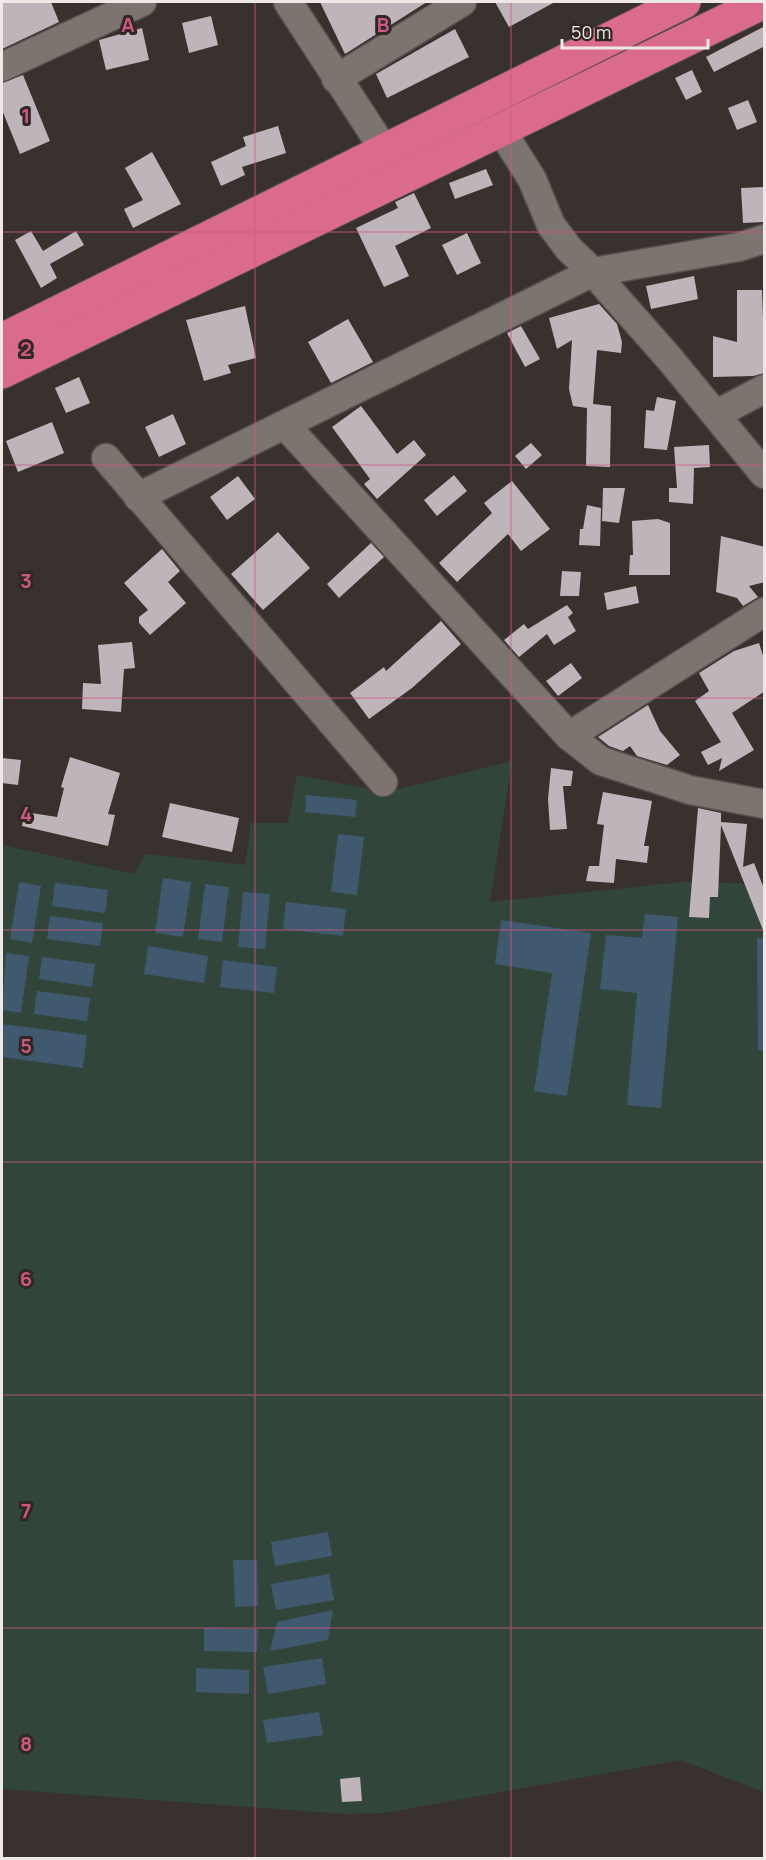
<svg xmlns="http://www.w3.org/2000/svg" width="766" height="1860" font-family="Manrope,sans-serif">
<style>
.green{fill:#32453b}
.water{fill:#40596e}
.building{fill:#bfb4b9}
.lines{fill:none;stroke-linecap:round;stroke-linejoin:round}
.minor-casing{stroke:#564f4b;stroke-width:31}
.highway-casing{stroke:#564f4b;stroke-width:35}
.minor{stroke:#7d746f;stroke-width:28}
.highway{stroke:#da6b8c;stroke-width:33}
.grid{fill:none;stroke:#cf5785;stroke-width:1.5;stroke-opacity:0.55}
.grid-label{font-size:20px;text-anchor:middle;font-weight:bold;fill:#cf5785;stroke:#2f2823;stroke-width:6;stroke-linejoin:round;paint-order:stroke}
</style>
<rect width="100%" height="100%" fill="#39312d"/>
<path class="green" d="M512,761L490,902L682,882L764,884V1792L680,1760L384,1813L347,1814L2,1789V845L134,874L146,854L245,865L251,823H288L297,775L386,792Z"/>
<g class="water">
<path d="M306,795L357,800L355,817L305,812Z"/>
<path d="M338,834L364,837L357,895L331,892Z"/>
<path d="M163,878L191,882L183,937L155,933Z"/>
<path d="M19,882L41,886L32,943L10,939Z"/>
<path d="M55,883L108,890L105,913L52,906Z"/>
<path d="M205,884L229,887L222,942L198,939Z"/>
<path d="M243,892L270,894L265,949L238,947Z"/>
<path d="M286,902L346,909L343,936L283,929Z"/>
<path d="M645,914L678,917L661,1108L627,1105L637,993L600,989L606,935L642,938Z"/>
<path d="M50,916L103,923L100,946L47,939Z"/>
<path d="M501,920L591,933L567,1096L534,1091L552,973L495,964Z"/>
<path d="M757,938H764V1050H758Z"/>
<path d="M148,946L208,956L204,983L144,974Z"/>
<path d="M6,953L29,956L21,1013L2,1010Z"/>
<path d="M42,957L95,964L92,987L39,979Z"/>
<path d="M223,960L277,967L274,993L220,987Z"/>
<path d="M37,991L90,998L87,1021L34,1014Z"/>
<path d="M2,1024L87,1035L83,1068L2,1057Z"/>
<path d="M328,1532L332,1556L275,1566L271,1542Z"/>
<path d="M233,1560H257L258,1606L235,1607Z"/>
<path d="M329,1574L334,1600L276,1610L271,1584Z"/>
<path d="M333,1610L328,1640L270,1651L277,1622Z"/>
<path d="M204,1628L258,1629L257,1652L204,1651Z"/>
<path d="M322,1658L326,1684L268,1694L263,1667Z"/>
<path d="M196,1668L249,1670V1694L196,1692Z"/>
<path d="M319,1712L323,1735L267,1743L263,1720Z"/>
</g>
<g class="building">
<path d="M2,2H51L59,22L2,49Z"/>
<path d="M320,2H427L345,54Z"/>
<path d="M495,2H555L509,27Z"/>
<path d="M211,16L218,45L189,53L182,23Z"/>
<path d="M765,26V46L714,72L706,57Z"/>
<path d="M142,28L149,60L106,70L99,40Z"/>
<path d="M455,29L469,57L387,98L376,74Z"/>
<path d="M692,70L702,92L686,100L675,78Z"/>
<path d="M23,75L50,141L20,154L2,110V83Z"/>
<path d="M748,100L757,122L737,130L728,108Z"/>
<path d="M278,126L286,153L242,167L245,175L221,186L211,162L246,146L243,137Z"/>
<path d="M152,152L181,204L133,228L124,209L143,200L125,168Z"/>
<path d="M486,169L493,185L455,199L449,183Z"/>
<path d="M765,187V222L743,223L741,188Z"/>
<path d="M414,193L431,228L395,246L409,276L384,287L356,228L398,208L395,202Z"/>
<path d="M31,231L43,251L76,231L84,245L50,264L57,278L41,288L15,240Z"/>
<path d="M467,233L481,263L457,275L442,245Z"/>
<path d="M694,276L698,299L651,309L646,286Z"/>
<path d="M737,290H762L765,373L753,376L713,377V336L737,342Z"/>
<path d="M599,304L617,324L622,342L621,353L597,350L593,404L611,406L610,467L586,466L587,408L573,406L569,389L572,340L557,349L549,318Z"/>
<path d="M245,306L256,358L228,365L231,373L204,381L186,320Z"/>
<path d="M348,319L373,362L331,383L308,342Z"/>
<path d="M521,326L540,359L525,367L507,333Z"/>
<path d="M79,377L90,403L66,413L55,388Z"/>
<path d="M657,397L676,401L667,450L644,448L646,410L654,411Z"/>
<path d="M361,406L397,454L414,440L426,455L377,499L364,484L370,479L332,427Z"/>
<path d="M173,414L186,444L159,457L145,427Z"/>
<path d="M52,422L64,453L18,472L6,441Z"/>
<path d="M531,443L542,455L526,469L515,456Z"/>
<path d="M709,445L710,467L694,468L693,504L669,502V488H677L674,447Z"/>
<path d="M454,475L467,491L437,516L424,500Z"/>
<path d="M238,476L255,499L227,520L210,497Z"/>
<path d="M512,481L550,529L521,551L508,534L457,582L439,563L492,513L484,503Z"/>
<path d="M603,488H625L619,523L602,521Z"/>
<path d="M587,505L601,508L600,546L579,545L580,529H583Z"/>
<path d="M658,519L670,523V575H629L630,555H633L632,521Z"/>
<path d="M278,532L310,568L263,610L231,574Z"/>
<path d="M721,536L765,547V582L749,586L758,597L743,606L737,598L716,592Z"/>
<path d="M371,543L384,557L339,598L327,584Z"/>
<path d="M162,549L180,571L168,582L186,603L150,635L139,623V617L148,610L124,583Z"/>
<path d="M562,571L581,572L579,596H560Z"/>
<path d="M636,586L639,603L607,610L604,593Z"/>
<path d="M567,605L573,613L568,617L576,631L554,645L547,634L519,657L504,640L524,624L528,629Z"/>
<path d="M441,621L461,644L412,688L369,719L350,693L384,667L386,671Z"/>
<path d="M132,642L135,668L124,669L121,712L82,709L83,683L101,684L98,645Z"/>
<path d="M759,643L765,662V691L732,713L754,750L719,771L722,758L708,765L701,752L721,742L695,701L709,691L699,673L734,651Z"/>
<path d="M571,663L582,678L558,696L546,681Z"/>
<path d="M648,705L660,731L680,755L667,765L637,756L630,746L623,751L609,746L598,737Z"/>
<path d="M70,757L120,773L108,814L115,815L108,846L22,826L25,812L57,817L64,788L61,787Z"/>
<path d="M2,758L21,760L18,785L2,783Z"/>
<path d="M551,768L573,771L571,786H563L567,829L550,830L548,799Z"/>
<path d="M603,792L652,801L644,846H649L647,863L616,859L614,883L586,881L589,866H599L604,825L597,824Z"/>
<path d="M170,803L239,818L232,852L162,837Z"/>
<path d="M698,808L721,813V822L747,824L743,867L754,863L765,891V935L721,825L718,897H710L709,918L689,917Z"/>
<path d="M360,1777L362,1801L342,1802L340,1779Z"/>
</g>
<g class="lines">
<defs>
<g id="minor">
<path d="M288,2L396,168"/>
<path d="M2,67L142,2"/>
<path d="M336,79L462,2"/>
<path d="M501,130L532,179L551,225L569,249L593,272L669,358L764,474"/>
<path d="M717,414L764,389"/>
<path d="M285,425L569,736L601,761L690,790L764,804"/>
<path d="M106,458L383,782"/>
<path d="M138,497L593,272L739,247L764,239"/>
<path d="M569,736L764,612"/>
</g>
<g id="highway">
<path d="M2,340L684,2"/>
<path d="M2,372L764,2"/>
</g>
</defs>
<use href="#minor" class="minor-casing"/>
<use href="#highway" class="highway-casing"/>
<use href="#minor" class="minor"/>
<use href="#highway" class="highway"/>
</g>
<path class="grid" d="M255,2V1858M511,2V1858M2,232H764M2,465H764M2,698H764M2,930H764M2,1162H764M2,1395H764M2,1628H764"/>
<g class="grid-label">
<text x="128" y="32">A</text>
<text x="383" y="32">B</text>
<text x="26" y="123">1</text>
<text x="26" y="356">2</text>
<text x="26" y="588">3</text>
<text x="26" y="821">4</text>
<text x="26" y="1053">5</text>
<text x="26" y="1286">6</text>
<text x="26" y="1518">7</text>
<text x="26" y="1751">8</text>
</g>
<rect width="766" height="1860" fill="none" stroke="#eee9e6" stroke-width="6"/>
<path d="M562 39v9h146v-9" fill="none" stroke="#eee9e6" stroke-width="3"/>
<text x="571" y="39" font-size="18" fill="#eee9e6" stroke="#2f2823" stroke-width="4.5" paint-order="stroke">50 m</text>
</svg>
